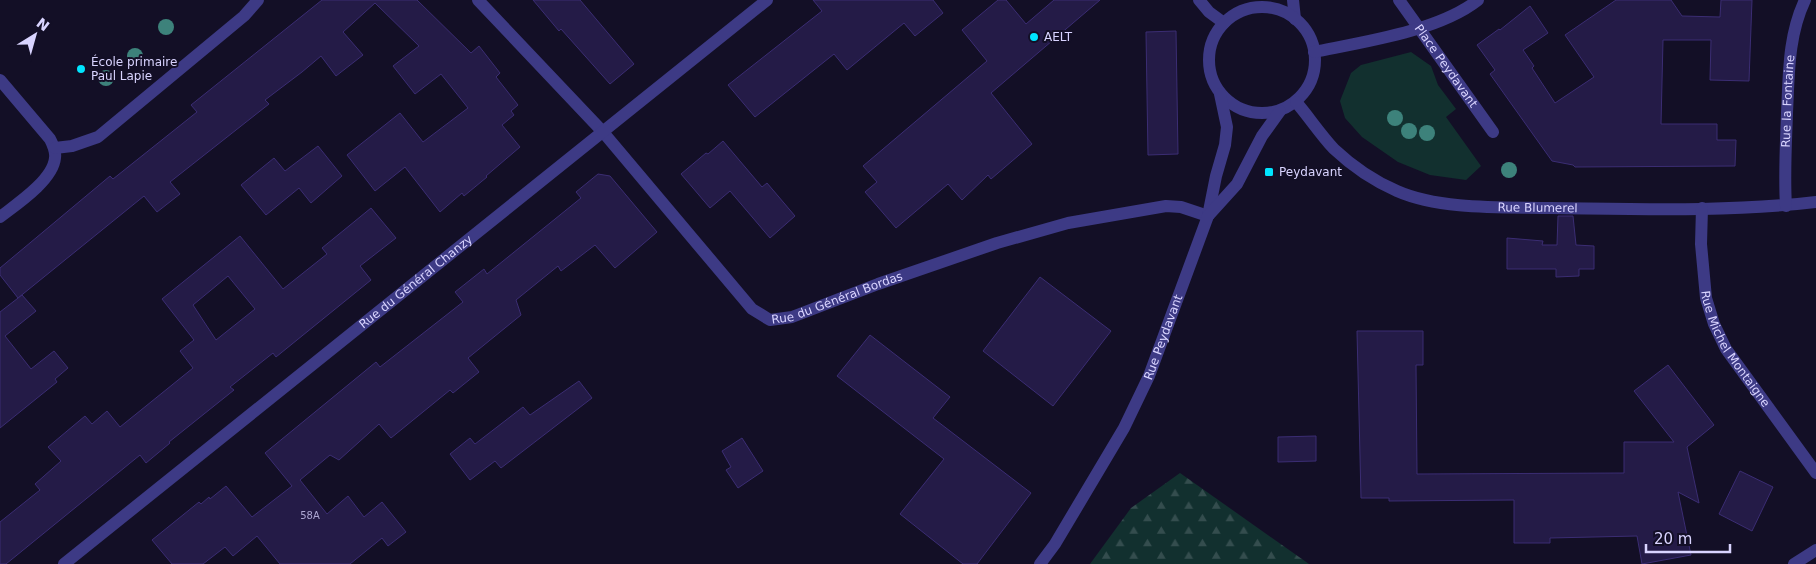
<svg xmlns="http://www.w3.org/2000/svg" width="1816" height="564" font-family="'DejaVu Sans',sans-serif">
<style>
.forest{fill:url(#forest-firs)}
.park{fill:#12302f}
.building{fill:#241b47;stroke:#3b2d73;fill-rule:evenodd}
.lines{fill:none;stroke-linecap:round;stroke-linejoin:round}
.minor{stroke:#3d3a85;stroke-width:12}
.tree{fill:#3d827b}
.poi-dot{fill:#00e5ff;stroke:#130f26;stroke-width:2}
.labels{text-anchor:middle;stroke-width:4;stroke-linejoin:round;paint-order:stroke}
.number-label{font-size:10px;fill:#aca6d1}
.poi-label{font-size:12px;fill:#d9d4ff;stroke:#130f26;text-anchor:start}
.street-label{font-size:12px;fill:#d9d4ff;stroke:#130f26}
</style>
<defs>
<pattern id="forest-firs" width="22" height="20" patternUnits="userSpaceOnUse" patternTransform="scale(1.25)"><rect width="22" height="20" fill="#12302f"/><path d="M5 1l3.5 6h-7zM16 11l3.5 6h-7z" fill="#344d4e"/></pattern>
</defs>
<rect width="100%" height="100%" fill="#130f26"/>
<path class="forest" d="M1180,473L1309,564H1090L1131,508Z"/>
<path class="park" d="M1411,52L1431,66L1438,85L1456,109L1446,117L1481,166L1466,180L1430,175L1398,162L1362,137L1345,118L1340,101L1351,73L1361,65Z"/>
<g class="building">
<path d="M322,0H417L471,53L479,46L500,73L496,77L518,105L511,111L514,115L502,125L520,147L486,176L487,177L464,196L462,193L440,212L405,167L375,191L347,155L400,113L423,142L468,108L441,74L415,94L393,66L419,46L375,3L343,32L363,55L336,76L321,56L302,72L265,100L269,104L170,182L180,194L157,212L144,196L18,298L0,275V268L110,176L113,179L197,112L191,105Z"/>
<path d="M533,0H580L634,64L610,84L561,29L559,31Z"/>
<path d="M813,0H933L943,13L915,36L904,23L847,70L834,54L755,117L728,85L822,11Z"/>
<path d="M998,0H1006L1026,24L1054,0H1100L991,93L1032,144L991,179L988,175L962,200L948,184L896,228L865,192L877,182L863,166L987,61L962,30Z"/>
<path d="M1616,0H1671L1682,16L1720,17L1721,0H1752L1749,81L1710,80L1711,40H1663L1661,124H1717V140H1736L1735,166L1575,167L1573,165L1552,161L1490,74L1495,70L1477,45L1499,29L1500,30L1530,6L1548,33L1523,50L1534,66L1532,68L1555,103L1594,77L1565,35Z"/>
<path d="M1176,31L1178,154L1148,155L1146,32Z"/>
<path d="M723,141L762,187L767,183L795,216L770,238L730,191L710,208L681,174L706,153L708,154Z"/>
<path d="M318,146L342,176L311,203L299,188L266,215L241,185L274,158L285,171Z"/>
<path d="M598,174L610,176L657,232L615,268L595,245L561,271L558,266L516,300L521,315L468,358L479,372L453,393L450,390L391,438L379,424L339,460L330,455L300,480L327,514L348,496L364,517L382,502L406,532L388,546L382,538L350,564H280L257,536L233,556L225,547L203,564H172L152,540L199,502L201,504L209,497L210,499L226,486L252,517L292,486L265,453L376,362L380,367L463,302L455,292L484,269L487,274L581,198L576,192Z"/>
<path d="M371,208L396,238L360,266L371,280L276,357L273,353L230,387L234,390L169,442L170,443L146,463L140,455L6,564H0V522L40,490L35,484L61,461L48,447L85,416L92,424L107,411L120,427L193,368L180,351L194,340L162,299L240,236L283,289L327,254L322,248ZM228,276L255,309L216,340L193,305Z"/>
<path d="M1558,216H1573L1576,245L1594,246V269H1579V276L1556,277V269H1507V238L1543,241L1542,245H1557Z"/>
<path d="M1040,277L1111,331L1053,406L983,351Z"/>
<path d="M22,295L36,311L5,336L31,369L54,351L68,368L55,379L57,382L0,428V312Z"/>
<path d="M1357,331H1423V365H1416L1417,474L1624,473V442H1674L1634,391L1668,365L1714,425L1687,447L1699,503L1678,492L1691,555L1642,564L1637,536L1550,538V543H1514V500L1389,501V498H1361Z"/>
<path d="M870,335L950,397L933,418L1031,493L977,564H963L900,514L944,459L837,376Z"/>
<path d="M579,381L592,398L501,468L495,461L470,480L450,454L470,438L475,444L523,407L530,415Z"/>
<path d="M1316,436V461L1278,462V437Z"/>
<path d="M742,438L763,471L738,488L726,470L731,467L722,451Z"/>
<path d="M1740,471L1773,487L1752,531L1719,514Z"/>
</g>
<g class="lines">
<g class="minor">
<path id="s1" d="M478,0L603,132L752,309L770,320L792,317L878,284L997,243L1068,223L1166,206L1181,207L1208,216"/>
<path d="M1199,0L1209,12L1224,23"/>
<path d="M1293,0L1295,19"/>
<path id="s2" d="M1399,0L1493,132"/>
<circle cx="1262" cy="60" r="53"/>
<path d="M1314,52C1363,42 1439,31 1478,0"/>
<path d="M0,80L50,139C53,145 56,151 55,158C53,180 17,204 0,217"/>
<path id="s3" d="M1296,102C1309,117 1320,134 1334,149C1352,166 1374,181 1397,191C1440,210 1503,207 1551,208C1639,209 1728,212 1816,202"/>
<path d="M55,148L72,146L98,137L244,16L258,0"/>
<path id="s4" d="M1786,206C1784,175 1786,144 1787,113C1789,74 1788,36 1805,0"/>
<path id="s5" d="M1702,208L1701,244L1706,298L1714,324L1726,349L1816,473"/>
<path d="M1208,216L1216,176L1225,145L1227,127L1220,94"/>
<path id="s6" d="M64,564L767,0"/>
<path id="s7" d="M1040,564L1055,544L1124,428L1149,376L1208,216L1237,184L1262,136L1280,111"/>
<path d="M1794,564L1816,550"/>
</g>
</g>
<g class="tree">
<circle cx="166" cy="27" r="8"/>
<circle cx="135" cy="56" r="8"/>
<circle cx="106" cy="78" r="8"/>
<circle cx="1395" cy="118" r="8"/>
<circle cx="1409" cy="131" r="8"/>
<circle cx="1427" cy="133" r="8"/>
<circle cx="1509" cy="170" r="8"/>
</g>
<g class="poi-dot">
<circle cx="1034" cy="37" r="5"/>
<circle cx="81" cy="69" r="5"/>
<rect x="1264" y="167" width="10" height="10" rx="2.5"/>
</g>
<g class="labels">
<g class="number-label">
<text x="310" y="519">58A</text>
</g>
<g class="poi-label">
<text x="1044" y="41">AELT</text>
<text x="91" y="66">École primaire<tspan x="91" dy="14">Paul Lapie</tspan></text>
<text x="1279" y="176">Peydavant</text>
</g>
<g class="street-label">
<text dy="4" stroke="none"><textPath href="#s2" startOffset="81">Place Peydavant</textPath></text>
<text dy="4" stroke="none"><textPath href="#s4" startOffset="105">Rue la Fontaine</textPath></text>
<text dy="4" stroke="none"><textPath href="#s3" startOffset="279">Rue Blumerel</textPath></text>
<text dy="4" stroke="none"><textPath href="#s6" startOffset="451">Rue du Général Chanzy</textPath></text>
<text dy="4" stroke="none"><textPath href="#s1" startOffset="505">Rue du Général Bordas</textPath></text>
<text dy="4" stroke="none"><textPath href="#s7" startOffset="259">Rue Peydavant</textPath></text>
<text dy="4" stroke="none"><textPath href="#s5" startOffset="149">Rue Michel Montaigne</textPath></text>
</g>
</g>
<g transform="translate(35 35) rotate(37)" stroke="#130f26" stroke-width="4" paint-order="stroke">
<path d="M0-4L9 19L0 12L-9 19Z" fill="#d9d4ff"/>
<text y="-8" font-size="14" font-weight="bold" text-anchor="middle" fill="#d9d4ff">N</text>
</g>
<path d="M1646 544v8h84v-8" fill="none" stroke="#d9d4ff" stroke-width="2.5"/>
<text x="1654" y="544" font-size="15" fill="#d9d4ff" stroke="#130f26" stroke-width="4" paint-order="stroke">20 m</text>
</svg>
